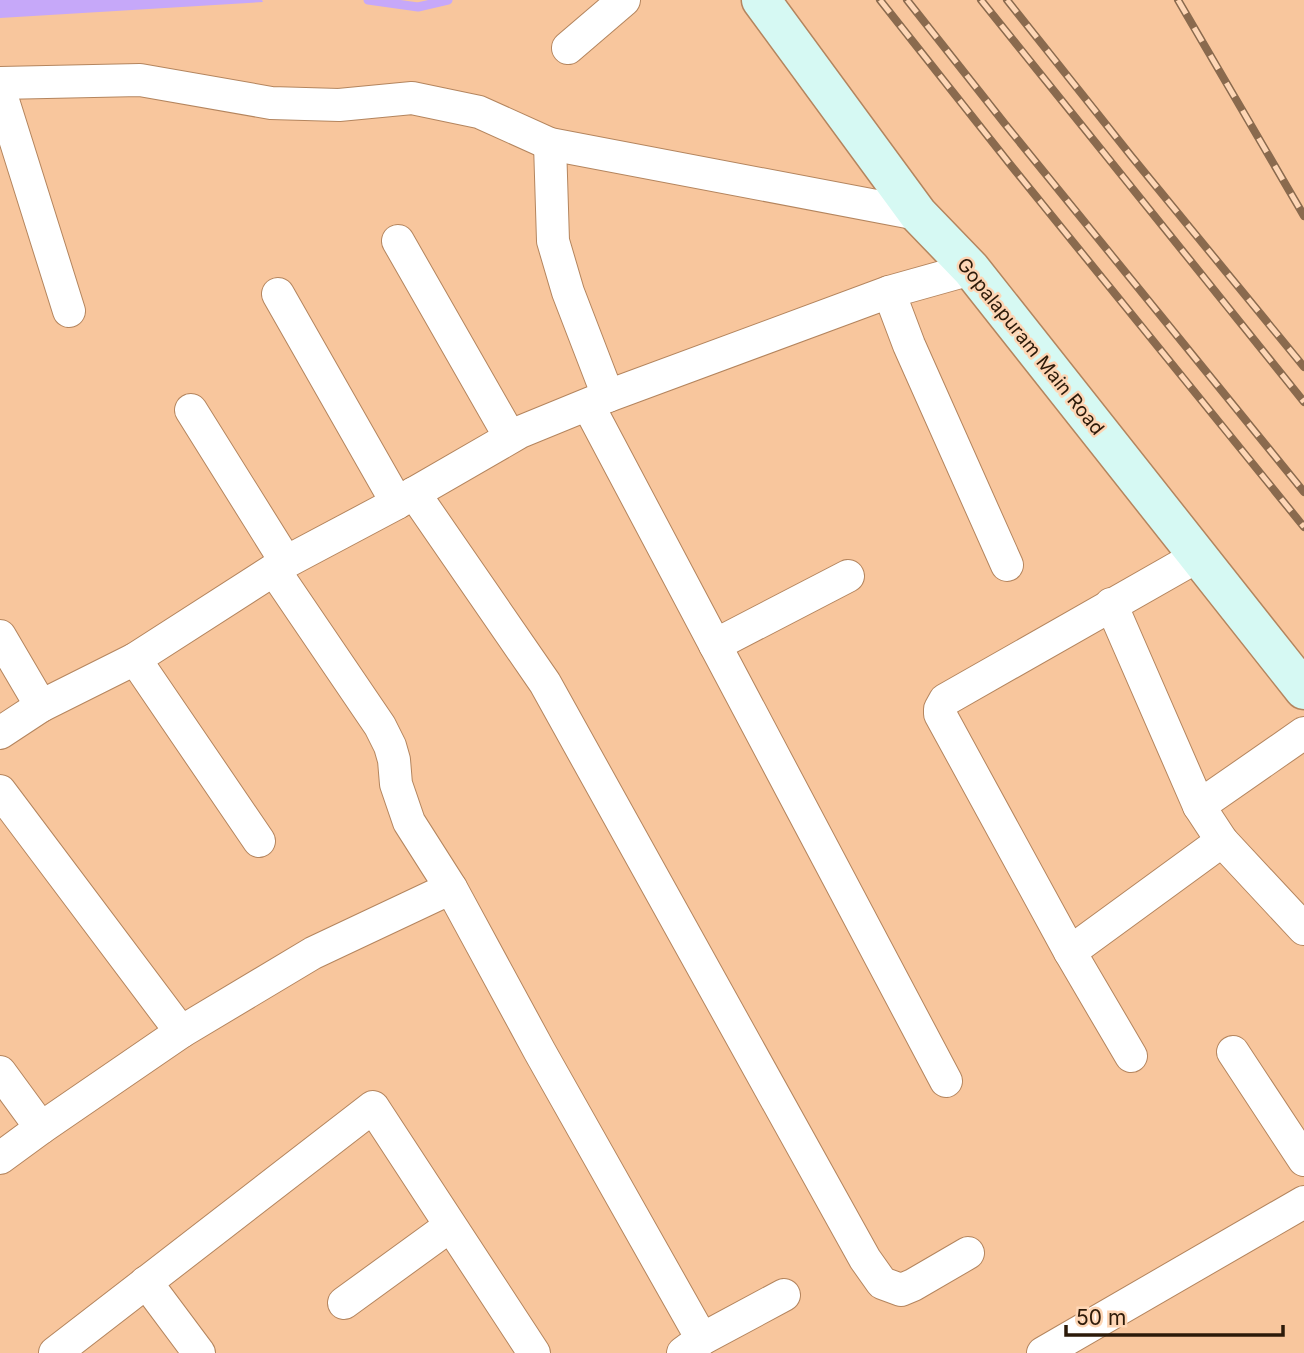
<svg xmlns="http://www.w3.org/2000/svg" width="1304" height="1353" font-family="Inter,sans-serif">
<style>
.water{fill:#c6a8f9}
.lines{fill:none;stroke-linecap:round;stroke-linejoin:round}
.stream{stroke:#c6a8f9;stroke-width:9}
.street-casing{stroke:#b4855e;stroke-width:34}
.secondary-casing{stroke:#b4855e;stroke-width:41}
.street{stroke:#fff;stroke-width:32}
.secondary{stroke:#d6f9f3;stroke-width:38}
.rail-casing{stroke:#8a6a4e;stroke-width:8}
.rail{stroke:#fed6b5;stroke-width:5;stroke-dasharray:16;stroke-linecap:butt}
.labels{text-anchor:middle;stroke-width:5;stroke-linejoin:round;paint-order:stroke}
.street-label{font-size:19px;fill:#2c1a09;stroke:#fed6b5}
</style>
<rect width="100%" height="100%" fill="#f8c69d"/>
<path class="water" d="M0,0H262L263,2L0,18Z"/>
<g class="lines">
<path class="stream" d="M368,0L418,7L448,0"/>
<defs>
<g id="street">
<path d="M568,48L624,0"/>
<path d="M0,83L140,80L271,103L339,105L412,98L479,112L550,144L918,214"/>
<path d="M0,91L69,311"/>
<path d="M550,144L553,241L568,292L608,396"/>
<path d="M398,241L510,437"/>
<path d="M889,292L909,345L1007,565"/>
<path d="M278,294L397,503"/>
<path d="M588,405L946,1081"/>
<path d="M191,410L286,562"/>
<path d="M414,493L545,683L865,1259L882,1283L901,1290L913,1285L968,1253"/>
<path d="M274,570L380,726L390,746L394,760L396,784L409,822L451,888L540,1052L702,1339"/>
<path d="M1111,604L1199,806L1222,841L1304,929"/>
<path d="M0,636L41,706"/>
<path d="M715,645L848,576"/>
<path d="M135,659L259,841"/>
<path d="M0,733L41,706L135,659L286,562L397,503L520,432L608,396L889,292L971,269"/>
<path d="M0,791L181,1032L313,953L451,888"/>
<path d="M1199,806L1304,733"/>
<path d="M1070,952L1222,841"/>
<path d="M1233,1052L1304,1160"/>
<path d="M1131,1056L1070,952L940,714V709L945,700L1198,556"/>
<path d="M0,1072L41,1128L181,1032"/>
<path d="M0,1158L41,1128"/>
<path d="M146,1282L199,1353"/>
<path d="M344,1303L450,1226"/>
<path d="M55,1353L373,1107L534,1353"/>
<path d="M683,1353L702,1339L784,1295"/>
<path d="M1043,1353L1304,1202"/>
</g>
<path id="secondary" d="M761,0L918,214L971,269L1304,690"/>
</defs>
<use href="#street" class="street-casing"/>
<use href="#secondary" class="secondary-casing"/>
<use href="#street" class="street"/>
<use href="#secondary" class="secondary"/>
<defs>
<g id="rail">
<path d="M880,0L1009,163L1304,527"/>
<path d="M907,0L1005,124L1304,492"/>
<path d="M981,0L1304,402"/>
<path d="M1007,0L1132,157L1304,367"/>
<path d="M1178,0L1304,216"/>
</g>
</defs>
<use href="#rail" class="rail-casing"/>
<use href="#rail" class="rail"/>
</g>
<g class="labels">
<g class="street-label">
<text transform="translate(1031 346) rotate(51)" y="7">Gopalapuram Main Road</text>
</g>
</g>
<path d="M1066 1325v10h217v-10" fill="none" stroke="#2c1a09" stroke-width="3.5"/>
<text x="1076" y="1325" font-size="21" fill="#2c1a09" stroke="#fed6b5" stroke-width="5" paint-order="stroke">50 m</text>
</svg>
